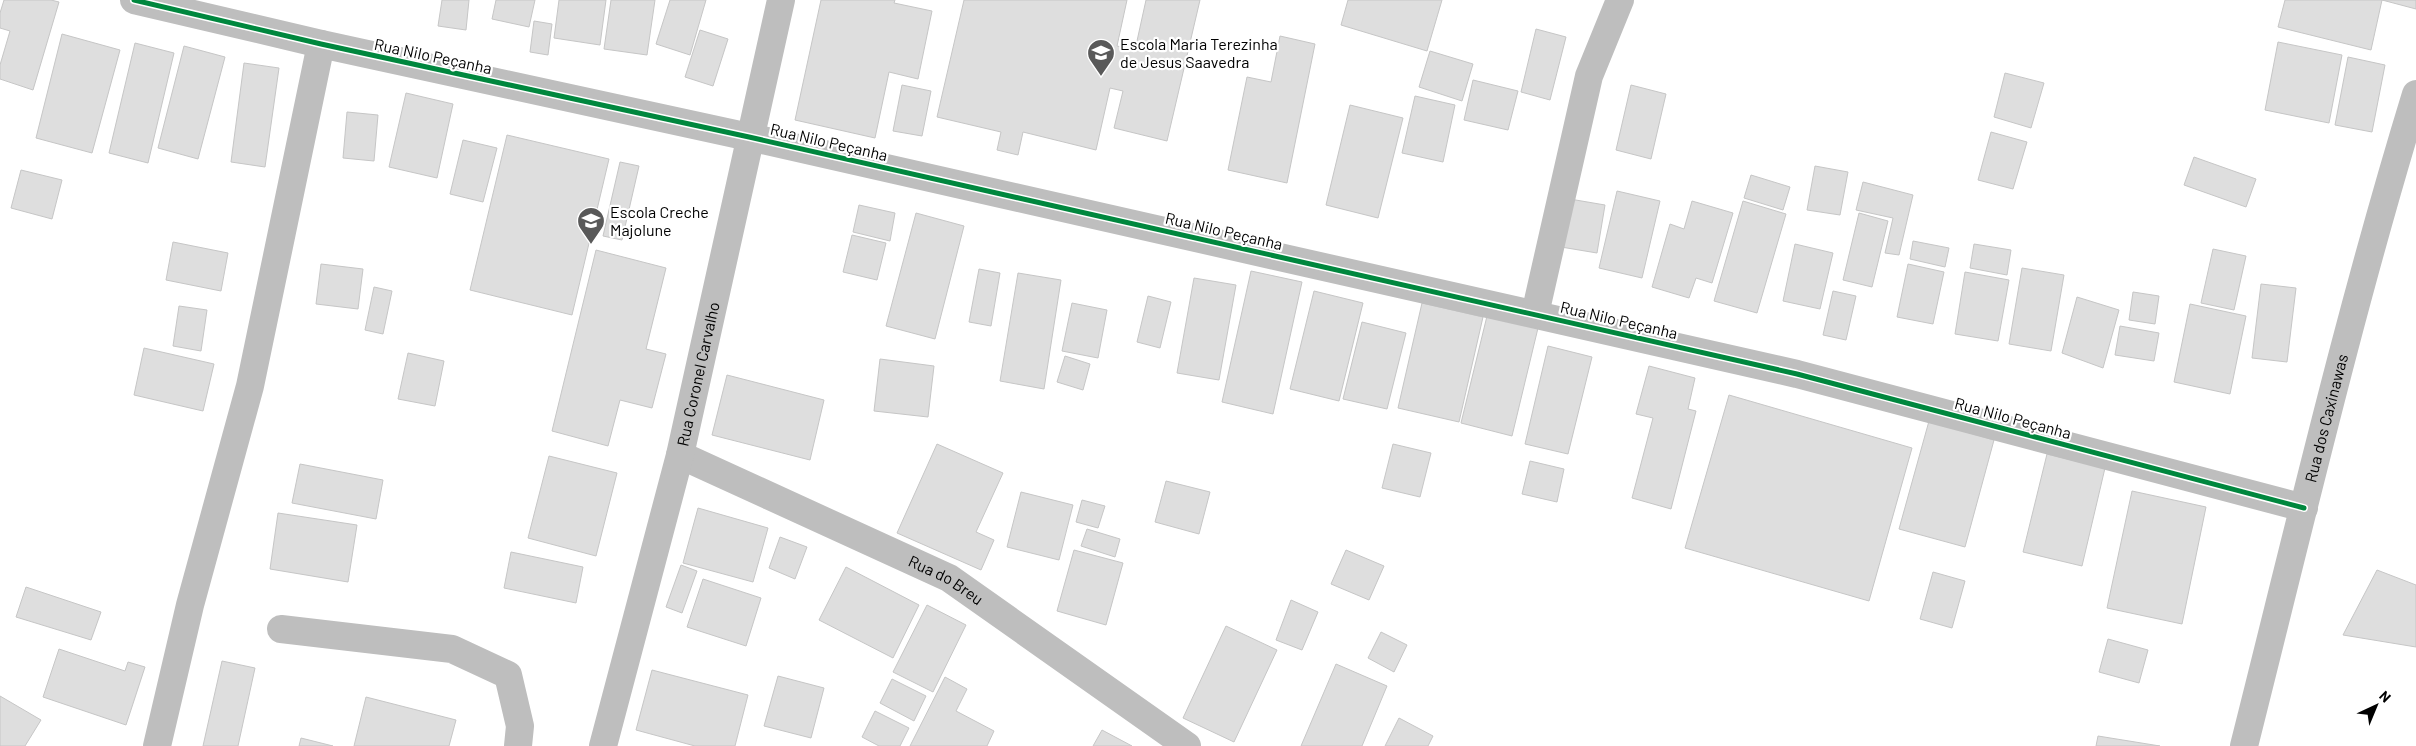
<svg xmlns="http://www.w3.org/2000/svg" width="2416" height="746" font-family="Barlow,sans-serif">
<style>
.building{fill:#dedede;stroke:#c6c6c6}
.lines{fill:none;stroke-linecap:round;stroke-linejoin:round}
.minor{stroke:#bebebe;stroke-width:28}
.cycleway-casing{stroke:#fff;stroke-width:8}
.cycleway{stroke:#00873e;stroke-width:5}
.labels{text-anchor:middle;stroke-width:4.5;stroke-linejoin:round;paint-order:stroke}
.poi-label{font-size:16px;fill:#000;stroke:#fff;text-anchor:start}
.street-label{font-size:16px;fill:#000;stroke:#fff}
</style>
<rect width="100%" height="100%" fill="#fff"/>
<g class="building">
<path d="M4,0H51L59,2L33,90L0,79V65L10,31L0,28V13Z"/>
<path d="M442,0H469L466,30L438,26Z"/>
<path d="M496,0H535L529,27L492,19Z"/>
<path d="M559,0H606L600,45L554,38Z"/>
<path d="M611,0H655L647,55L604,49Z"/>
<path d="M670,0H706L690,55L656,44Z"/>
<path d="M821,0H895L894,3L932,11L918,79L889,72L875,138L795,120Z"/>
<path d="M964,0H1127L1117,46L1135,50L1146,0H1200L1167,141L1114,128L1123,91L1110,88L1096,150L1023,132L1018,155L997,150L1001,132L937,117Z"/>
<path d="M1348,0H1442L1427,51L1341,25Z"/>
<path d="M2285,0H2416V9L2382,0L2371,50L2278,27Z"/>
<path d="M534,21L552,24L548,55L530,52Z"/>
<path d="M1536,29L1566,37L1550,100L1521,92Z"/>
<path d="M700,30L728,39L713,86L685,77Z"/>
<path d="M62,34L120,50L92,153L36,138Z"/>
<path d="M1280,36L1315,44L1287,183L1228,170L1247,77L1271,82Z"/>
<path d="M2278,42L2342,55L2329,123L2265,110Z"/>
<path d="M135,43L174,53L148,163L109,153Z"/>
<path d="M184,46L225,57L198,159L158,148Z"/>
<path d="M1430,51L1473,64L1462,101L1419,87Z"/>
<path d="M2348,57L2385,65L2372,132L2335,125Z"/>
<path d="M244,63L279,68L265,167L231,162Z"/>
<path d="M2005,73L2044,83L2031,128L1994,117Z"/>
<path d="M1473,80L1518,91L1508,130L1464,120Z"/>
<path d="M902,85L931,91L922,136L893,131Z"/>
<path d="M1631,85L1666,94L1651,159L1616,150Z"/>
<path d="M406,93L453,104L437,178L389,167Z"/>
<path d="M1415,96L1455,105L1443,162L1402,153Z"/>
<path d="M1350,105L1403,118L1378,218L1326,205Z"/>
<path d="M347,112L378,115L374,161L343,158Z"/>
<path d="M1991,132L2027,142L2013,189L1978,180Z"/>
<path d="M507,135L609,159L572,315L470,290Z"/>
<path d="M463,140L497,148L483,202L450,194Z"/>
<path d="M2194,157L2256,179L2246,207L2184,185Z"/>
<path d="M620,162L639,166L622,240L603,236Z"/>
<path d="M1815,166L1848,172L1840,215L1807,210Z"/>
<path d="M21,170L62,180L52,219L11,208Z"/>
<path d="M1751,175L1790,187L1783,210L1744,198Z"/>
<path d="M1863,182L1913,195L1899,255L1885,253L1893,218L1856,210Z"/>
<path d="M1617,191L1660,201L1642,278L1599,268Z"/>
<path d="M1564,198L1605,205L1597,253L1555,246Z"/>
<path d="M1692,201L1733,213L1712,283L1696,278L1689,298L1652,287L1670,224L1684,229Z"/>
<path d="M1743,201L1786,214L1757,313L1714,301Z"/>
<path d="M859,205L895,213L890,241L853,232Z"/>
<path d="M916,213L964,226L935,339L886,326Z"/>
<path d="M1859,213L1888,221L1872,287L1843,280Z"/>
<path d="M852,235L886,243L877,280L843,272Z"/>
<path d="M1913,241L1949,248L1945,267L1910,259Z"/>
<path d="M173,242L228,253L221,291L166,280Z"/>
<path d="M1795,244L1833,253L1820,309L1783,301Z"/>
<path d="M1974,244L2011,250L2007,275L1970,268Z"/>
<path d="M2213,249L2246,256L2234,310L2201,303Z"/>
<path d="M596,250L666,268L646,349L666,354L652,408L620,400L608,446L552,431Z"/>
<path d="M321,264L363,269L358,309L316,304Z"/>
<path d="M1908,264L1944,272L1933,324L1897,317Z"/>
<path d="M2022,268L2064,275L2051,351L2009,344Z"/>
<path d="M979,269L1000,273L991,326L969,322Z"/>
<path d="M1251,271L1302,282L1273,414L1222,402Z"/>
<path d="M1965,272L2009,280L1998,341L1955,334Z"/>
<path d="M1018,273L1061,280L1044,389L1000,381Z"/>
<path d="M1194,278L1236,285L1219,380L1177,373Z"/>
<path d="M2261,284L2296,288L2287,362L2252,358Z"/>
<path d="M374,287L392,291L383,334L365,330Z"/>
<path d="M1314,291L1363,303L1339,401L1290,389Z"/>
<path d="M1833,291L1856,296L1846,340L1823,335Z"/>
<path d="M2133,292L2159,296L2155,324L2129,320Z"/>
<path d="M1148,296L1171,302L1160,348L1137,342Z"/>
<path d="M2077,297L2119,310L2103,368L2062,353Z"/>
<path d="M1072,303L1107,310L1098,358L1062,351Z"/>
<path d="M1422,303L1483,317L1459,422L1398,408Z"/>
<path d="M2190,304L2246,316L2230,394L2174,382Z"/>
<path d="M179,306L207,310L201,351L173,346Z"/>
<path d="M1487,316L1538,328L1512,436L1461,423Z"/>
<path d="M1362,322L1406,333L1387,409L1343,399Z"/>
<path d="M2120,326L2159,333L2154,361L2115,355Z"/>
<path d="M1548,346L1592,357L1568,454L1525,444Z"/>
<path d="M144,348L214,364L203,411L134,395Z"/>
<path d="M408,353L444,361L435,406L398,399Z"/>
<path d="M1065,356L1090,364L1083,390L1057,382Z"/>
<path d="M880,359L934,366L928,417L874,411Z"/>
<path d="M1649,366L1695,378L1688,409L1696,411L1671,509L1632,498L1653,418L1636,414Z"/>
<path d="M727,375L824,400L810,460L712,435Z"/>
<path d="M1729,395L1912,448L1869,601L1685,548Z"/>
<path d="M1929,421L1994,440L1965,547L1899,529Z"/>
<path d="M937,444L1003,473L976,532L994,540L981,570L897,533Z"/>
<path d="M1393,444L1431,453L1420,497L1382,488Z"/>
<path d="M2047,454L2105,468L2082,566L2023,552Z"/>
<path d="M549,456L617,473L596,556L528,538Z"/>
<path d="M1530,461L1564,469L1557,502L1522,494Z"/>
<path d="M300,464L383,480L376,519L292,503Z"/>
<path d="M1166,481L1210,492L1199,534L1155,522Z"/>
<path d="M2132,491L2206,507L2182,624L2107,608Z"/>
<path d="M1021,492L1073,505L1059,560L1007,547Z"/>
<path d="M1082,500L1105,506L1098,528L1076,522Z"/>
<path d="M698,508L768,528L753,582L683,563Z"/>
<path d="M278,513L357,525L348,582L270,569Z"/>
<path d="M1087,529L1120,539L1115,557L1081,546Z"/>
<path d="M780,537L807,547L795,579L769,568Z"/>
<path d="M1074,550L1123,563L1106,625L1057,611Z"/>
<path d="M1346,550L1384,566L1369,600L1331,584Z"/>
<path d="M511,552L583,567L576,603L504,588Z"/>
<path d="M681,565L697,571L682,613L666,607Z"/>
<path d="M846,567L919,605L893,658L819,620Z"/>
<path d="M2377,570L2416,585V647L2343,635Z"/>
<path d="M1933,572L1965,581L1952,628L1920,619Z"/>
<path d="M703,579L761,598L746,646L687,627Z"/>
<path d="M26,587L101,612L91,640L16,617Z"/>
<path d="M1291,600L1318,612L1302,650L1276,640Z"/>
<path d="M927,605L966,625L933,692L893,672Z"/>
<path d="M1226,626L1277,650L1234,742L1183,718Z"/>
<path d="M1381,632L1407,645L1394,672L1368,658Z"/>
<path d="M2108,639L2148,650L2139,683L2099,672Z"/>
<path d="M59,649L125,671L128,662L145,667L126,725L43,697Z"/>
<path d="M222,661L255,668L238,746H203Z"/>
<path d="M1336,664L1387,686L1362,746H1301Z"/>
<path d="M652,670L748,695L735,746H695L636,730Z"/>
<path d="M778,676L824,688L811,738L764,726Z"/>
<path d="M945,677L967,689L956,711L994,731L987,746H910Z"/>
<path d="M892,679L926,696L914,721L880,703Z"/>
<path d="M0,696L41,720L25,746H0Z"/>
<path d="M366,697L456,720L449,746H354Z"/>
<path d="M875,711L909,728L900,746H879L862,737Z"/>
<path d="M1399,718L1433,736L1428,746H1385Z"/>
<path d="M1102,730L1132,746H1093Z"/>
<path d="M2098,736L2160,746H2096Z"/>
<path d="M301,738L333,746H299Z"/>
</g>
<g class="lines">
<g class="minor">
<path d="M134,0L321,44L749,137L1797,374L2304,508"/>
<path d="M1535,314L1589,76L1620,0"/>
<path id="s1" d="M680,455L949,578L1187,746"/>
<path d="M281,629L452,649L508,675L520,726L518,746"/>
<path d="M157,746L190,605L250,386L321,44"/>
<path id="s2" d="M603,746L680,455L781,0"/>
<path id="s3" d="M2244,746C2299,528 2350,309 2416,94"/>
</g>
<defs>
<path id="cycleway" d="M134,0L321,44L749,137L1797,374L2304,508"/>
</defs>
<use href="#cycleway" class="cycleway-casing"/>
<use href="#cycleway" class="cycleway"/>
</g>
<defs>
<symbol id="school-pin" viewBox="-11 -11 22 30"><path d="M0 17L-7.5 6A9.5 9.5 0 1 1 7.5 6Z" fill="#595959" stroke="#fff"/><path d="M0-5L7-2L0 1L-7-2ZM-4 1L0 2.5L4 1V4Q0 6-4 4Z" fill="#fff"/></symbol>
</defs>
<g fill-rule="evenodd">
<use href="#school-pin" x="1085" y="37" width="32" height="43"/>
<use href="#school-pin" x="575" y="205" width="32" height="43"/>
</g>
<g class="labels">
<g class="poi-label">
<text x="1120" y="50">Escola Maria Terezinha<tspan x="1120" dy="18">de Jesus Saavedra</tspan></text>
<text x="610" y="218">Escola Creche<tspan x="610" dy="18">Majolune</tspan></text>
</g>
<g class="street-label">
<text transform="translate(433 56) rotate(12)" y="6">Rua Nilo Peçanha</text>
<text transform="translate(829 142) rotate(13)" y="6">Rua Nilo Peçanha</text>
<text transform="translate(1224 231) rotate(13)" y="6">Rua Nilo Peçanha</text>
<text transform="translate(1619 320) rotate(13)" y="6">Rua Nilo Peçanha</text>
<text dy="6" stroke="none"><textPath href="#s2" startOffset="384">Rua Coronel Carvalho</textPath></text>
<text transform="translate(2013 418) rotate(15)" y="6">Rua Nilo Peçanha</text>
<text dy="6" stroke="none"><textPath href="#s3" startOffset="338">Rua dos Caxinawas</textPath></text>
<text dy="6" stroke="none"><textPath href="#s1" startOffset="294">Rua do Breu</textPath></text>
</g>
</g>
<g transform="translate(2376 706) rotate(44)" stroke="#ffffff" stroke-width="4" paint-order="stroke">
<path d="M0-4L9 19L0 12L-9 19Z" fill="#000000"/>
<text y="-8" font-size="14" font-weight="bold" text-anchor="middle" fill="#000000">N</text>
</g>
</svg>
